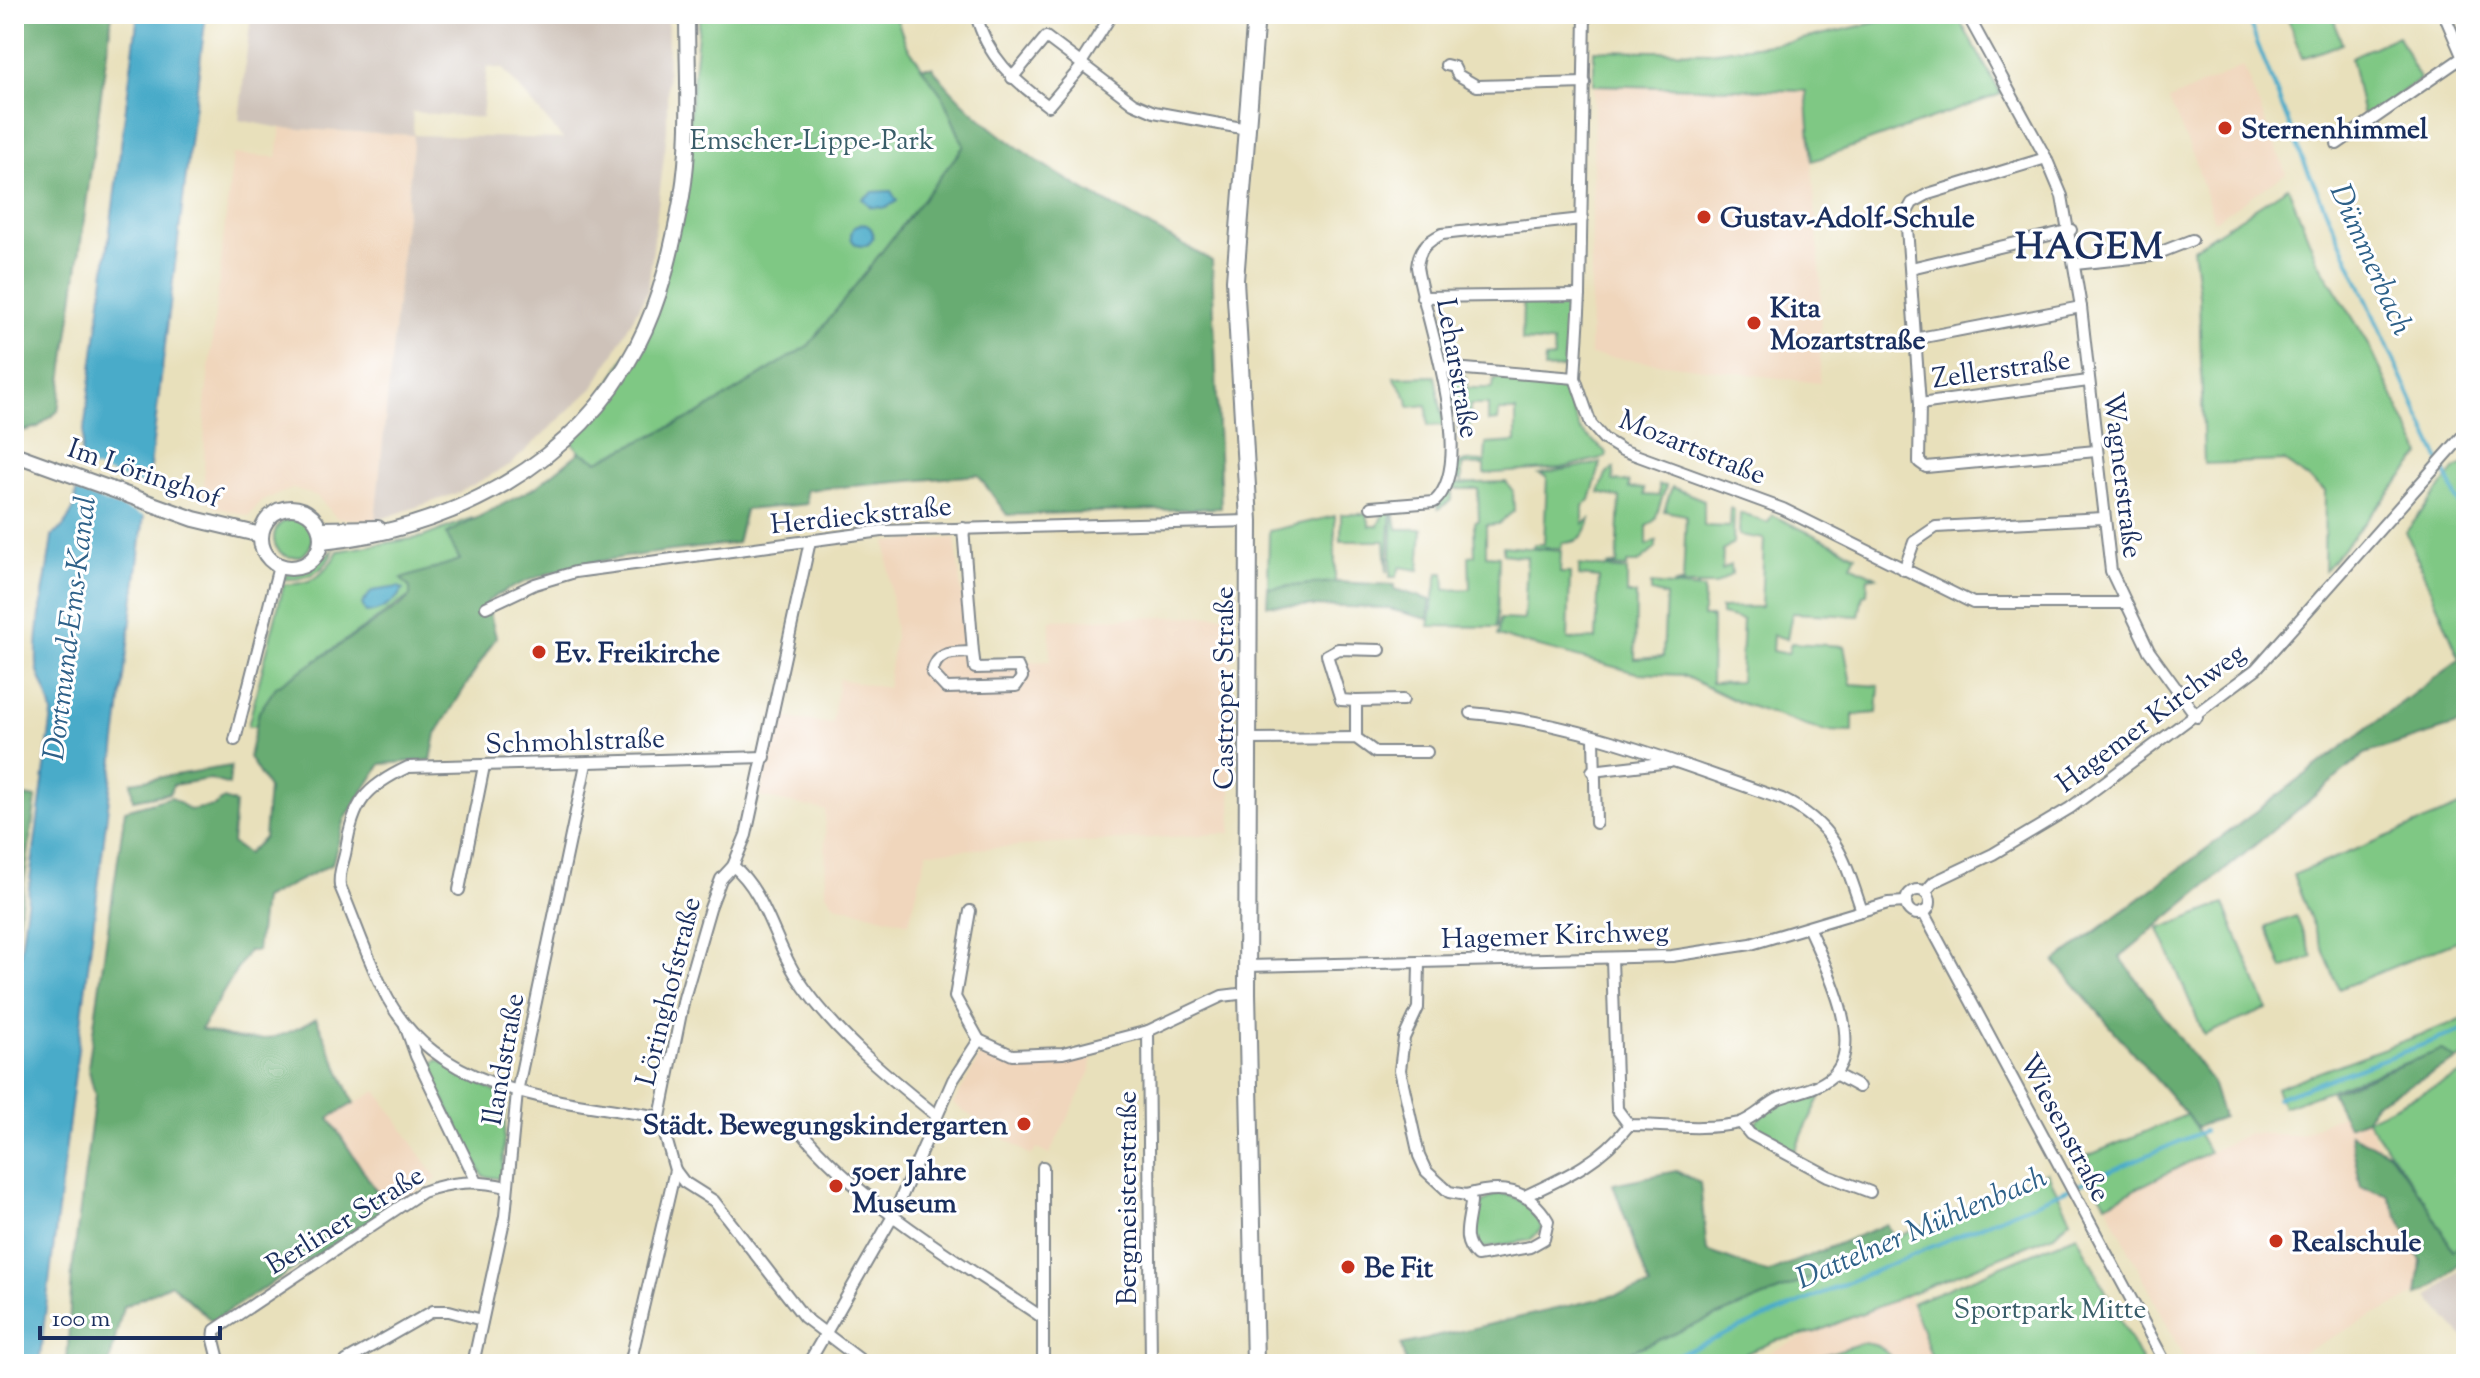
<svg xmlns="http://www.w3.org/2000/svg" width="2480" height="1378" font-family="'Sorts Mill Goudy',serif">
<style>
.built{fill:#f0d6bc}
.industrial{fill:#cec2b9;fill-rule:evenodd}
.green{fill:#7fc884;stroke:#4d7c71;stroke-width:2}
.forest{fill:#67ac72;stroke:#416e68;stroke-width:2}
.water{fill:#4aabc9;stroke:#326d94;stroke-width:2}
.pier{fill:#e8e0bb}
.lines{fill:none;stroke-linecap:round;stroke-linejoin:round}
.stream{stroke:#4aabc9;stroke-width:4}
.street-casing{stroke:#82888c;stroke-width:14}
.secondary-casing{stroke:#82888c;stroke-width:18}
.primary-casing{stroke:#82888c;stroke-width:20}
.street{stroke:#fff;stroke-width:10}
.secondary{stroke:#fff;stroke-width:14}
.primary{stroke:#fff;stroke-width:16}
.poi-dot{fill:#c8321e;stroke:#fff;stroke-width:3}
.labels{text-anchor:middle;stroke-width:6;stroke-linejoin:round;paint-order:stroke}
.poi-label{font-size:28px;font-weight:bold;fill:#1b2f5e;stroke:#fff;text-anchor:start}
.park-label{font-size:28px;fill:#395d69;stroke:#fff}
.street-label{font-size:28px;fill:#1b2f5e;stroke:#fff}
.water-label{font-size:30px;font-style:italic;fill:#2e6189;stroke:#fff}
.district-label{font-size:36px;font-weight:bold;letter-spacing:2px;fill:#1b2f5e;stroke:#fff}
</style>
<rect width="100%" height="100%" fill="#fff"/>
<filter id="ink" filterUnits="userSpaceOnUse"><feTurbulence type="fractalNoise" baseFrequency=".0125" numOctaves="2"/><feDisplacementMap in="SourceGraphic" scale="16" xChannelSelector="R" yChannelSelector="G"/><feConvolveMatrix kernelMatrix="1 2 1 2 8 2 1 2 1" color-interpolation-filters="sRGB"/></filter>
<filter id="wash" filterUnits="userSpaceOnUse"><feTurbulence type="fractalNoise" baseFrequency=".006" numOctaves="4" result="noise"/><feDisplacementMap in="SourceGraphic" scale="32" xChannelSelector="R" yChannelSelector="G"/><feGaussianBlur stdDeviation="1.8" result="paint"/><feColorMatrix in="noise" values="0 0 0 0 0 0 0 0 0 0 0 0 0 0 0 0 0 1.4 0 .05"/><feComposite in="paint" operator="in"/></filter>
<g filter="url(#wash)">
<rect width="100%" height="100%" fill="#e8e0bb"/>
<g class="built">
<path d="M2243,66L2286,173L2214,221L2194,157L2169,100Z"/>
<path d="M1594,85L1806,91L1821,280L1820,383L1590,355Z"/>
<path d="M281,128L414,135L375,521L337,518L317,496L294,488L261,501L249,516L215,507L204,498L205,404L233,154L277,157Z"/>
<path d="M955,538L970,665L1050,661V620L1232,615L1231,833L927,852L909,923L835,905L826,893L825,810L760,797L779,717L832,724L839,679L887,688L895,636L886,542Z"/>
<path d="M982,1053L1016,1065L1092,1057L1091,1071L1049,1155L1037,1149L1031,1156L953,1104Z"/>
<path d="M377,1091L437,1179L388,1209L328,1118Z"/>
<path d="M2359,1106L2447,1278L2280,1364H2260L2250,1345L2214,1364H2187L2106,1204L2248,1133L2300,1135Z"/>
<path d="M1908,1292L1934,1364H1743Z"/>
</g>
<g class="industrial">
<path d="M251,14H668L667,131L648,290L616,350L593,388L510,465L458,493L375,521L414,135L281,128L239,120ZM487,67L503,69L563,139L414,135L412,112L482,118Z"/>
<path d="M2466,1265V1341L2428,1297Z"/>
</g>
<g class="green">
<path d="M700,14H895L906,44L942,95L964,146L809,345L698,414L598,461L580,452L568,437L593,411L656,305L688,131Z"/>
<path d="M1913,14H1956L2001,94L1815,160L1812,161L1806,91L1594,85V50L1708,52L1794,41Z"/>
<path d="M2286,14H2332L2342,44L2302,58Z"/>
<path d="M2398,36L2420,79L2367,117L2362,112L2351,57Z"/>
<path d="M2288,187L2317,260L2366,339L2421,455L2324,571L2325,491L2284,461L2204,464L2199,295L2193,248Z"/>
<path d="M1523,302H1568L1564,368L1544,369L1545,359L1554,358L1553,343L1522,341Z"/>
<path d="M1435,376L1444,425L1428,426L1427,405L1409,407L1408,399L1394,377Z"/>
<path d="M1459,376L1467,377V388H1493L1494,379L1501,378L1564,388L1580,430L1607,453L1606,457L1562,468L1484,474V465H1462V481L1452,476V467L1465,461L1485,462L1486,444L1516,442V411H1499L1498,421L1488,422V405H1470V438H1461L1449,383Z"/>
<path d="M1601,463L1590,500L1583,506V524L1590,519C1586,536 1578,543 1562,543L1561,548H1533L1534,544H1544L1547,477L1539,474Z"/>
<path d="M2466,464V663L2460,659L2406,532L2455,469Z"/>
<path d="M1614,468L1613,481L1629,482V488L1644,489V495L1659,496V485L1666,486L1655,520L1647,526V545L1656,541V548L1638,563H1627V567L1606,566L1617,564L1620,498L1599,493L1606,474Z"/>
<path d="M1506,482L1513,491L1514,511L1498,524L1486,525V555L1499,556L1497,627L1429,626L1438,573H1444L1445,590L1470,589L1469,556L1475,555L1474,522L1479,521L1478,489H1452V500L1438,509L1437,506L1450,491L1451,484Z"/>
<path d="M1672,487L1704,500V526L1729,527L1730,508L1734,510L1733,543L1723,550L1722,570L1731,565L1732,574L1715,585H1673L1683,582L1686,515L1664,511Z"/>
<path d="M1393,508L1397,529H1422L1419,570L1400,567L1396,577H1390Z"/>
<path d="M1391,509L1387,573L1385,541H1341V514H1367L1370,526H1378L1383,514Z"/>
<path d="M1740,513L1768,523L1772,515L1856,555L1851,565L1876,577L1868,578L1867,594L1863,595L1859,616L1792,613L1787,639L1773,635L1772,651L1788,654L1791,643L1844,646L1851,684L1879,686L1877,713L1853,715V732L1821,731L1738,702L1682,675L1637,673L1498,636L1500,619L1524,620L1527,557L1503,554V546L1561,551L1560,573H1570L1568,640L1596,639L1599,578L1579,576V565L1627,570V594H1636L1635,659L1663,657L1666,596L1651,592V584L1704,589L1703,617H1712L1711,683L1740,682L1743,620L1721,615V608L1761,607L1764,539L1739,535Z"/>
<path d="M1335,516V582L1268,588L1269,531Z"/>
<path d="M472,518L473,522L447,534L460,560L402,580L410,588V596L324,655L259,712L256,726H248L284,584C311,586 326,574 338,551L423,537Z"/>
<circle cx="293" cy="538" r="19"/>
<path d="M334,549C325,573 306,581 281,579L289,573L308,571Z"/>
<path d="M2464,805L2466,937L2339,989L2293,875Z"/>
<path d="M2224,904L2267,1009L2204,1035L2159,929Z"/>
<path d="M2296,916L2313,957L2283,969L2266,927Z"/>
<path d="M2466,1018V1056L2457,1060L2441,1050L2283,1107L2276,1088Z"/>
<path d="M438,1060L506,1098L502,1179L483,1176L427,1067Z"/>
<path d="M2466,1072V1242L2453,1250L2422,1196L2366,1119Z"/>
<path d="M1811,1093L1820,1098L1793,1154L1756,1134L1754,1125C1766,1105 1790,1099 1811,1093Z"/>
<path d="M2188,1114L2209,1152L2106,1204L2080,1159Z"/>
<path d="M2047,1172L2071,1219L2054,1235L1816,1332L1775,1341L1721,1364H1599L1897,1243L1895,1238Z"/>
<path d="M1498,1193C1516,1195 1540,1210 1541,1229L1530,1240L1478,1249L1474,1247C1466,1223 1476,1203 1498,1193Z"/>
<path d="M2077,1235L2143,1364H1934L1912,1303Z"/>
<path d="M1862,1343C1878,1344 1887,1349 1895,1364H1795Z"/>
</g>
<g class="forest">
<path d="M14,14H112L58,411L38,427L16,433Z"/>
<path d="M921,67H932C994,152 1121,208 1212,261L1221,508L1007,515L978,475L806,490L807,504L745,510L737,543C660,554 552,557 487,602L496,637L436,734L431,760L381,764L345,819L332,864L263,899L257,951H248L201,1029C247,1045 275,1044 316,1018L354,1103L329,1118L388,1209L212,1321L171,1284L123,1307L109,1364H67L72,1270L95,1095L88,1067L125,810L171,797L190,810L214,806L224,799L235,803L232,843L247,854L264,838L268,788L249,757L259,712L276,687L401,605L410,596V588L401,579L460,560L446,534L536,487L580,452L598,461L698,414L809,345L964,146L942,95Z"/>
<path d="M1335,582L1394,585V589L1431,600L1428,619L1385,608L1267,605L1268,588Z"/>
<path d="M2460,659L2466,663V722L2365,754L2120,957L2212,1082L2223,1117L2197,1127L2055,962Z"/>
<path d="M231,766L229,785L210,779L173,785L170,793L133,800L131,782Z"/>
<path d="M14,794L36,798L14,953Z"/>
<path d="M2441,1050L2457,1060L2375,1103L2366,1119L2348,1126L2331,1092Z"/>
<path d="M2350,1134L2388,1152L2422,1196L2453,1250L2466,1242C2466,1267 2438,1284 2417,1296L2421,1261L2387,1194L2361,1187Z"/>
<path d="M1676,1171L1700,1183L1707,1251L1767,1273L1887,1224L1897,1243L1599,1364H1406L1401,1345L1650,1287L1613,1184Z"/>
</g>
<g class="water">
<path d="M138,14H206L39,1364H14V1002L52,714C50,696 38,677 37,667C35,625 47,578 52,536L64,526L74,508Z"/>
<path d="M891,191L897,201L886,208L871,207L862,199L873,192Z"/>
<circle cx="862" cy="235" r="11"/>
<path d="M399,587L403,590C395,602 381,612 366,613L362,604L372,591Z"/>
</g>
<path class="pier" d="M76,462L151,488L147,517L72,490Z"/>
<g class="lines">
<g class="stream">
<path d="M2246,14L2301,155L2466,519"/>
<path d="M2277,1098L2466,1029"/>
<path d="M1656,1364L2204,1131"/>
</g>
</g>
</g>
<g filter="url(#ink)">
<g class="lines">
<defs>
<g id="street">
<path d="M976,14C987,58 1014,80 1048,106L1083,65L1133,103L1154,112L1247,129"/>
<path d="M1585,14L1580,295L1575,378L1591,424L1604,439L1622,450L1783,509L1973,603H2123"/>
<path d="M1967,14L2046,158L2062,196L2081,307L2111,571L2149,651L2197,717"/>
<path d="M2444,14L2466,65"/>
<path d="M1081,63L1112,14"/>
<path d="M1446,65L1454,67L1458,75L1477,86L1585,83"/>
<path d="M1012,78L1046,37L1083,65"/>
<path d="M2337,144L2463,57"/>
<path d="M2046,158L1928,194L1912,203L1906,214L1920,404L1919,462L1926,467L2096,451"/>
<path d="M2075,264L2151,256L2192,240"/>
<path d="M1911,268L2071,230"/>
<path d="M1422,297L1580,295"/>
<path d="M1914,339L2081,307"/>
<path d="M1441,367L1575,378"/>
<path d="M1920,404L2088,381"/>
<path d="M1371,507L1434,502C1479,462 1425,320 1417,267C1419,249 1426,242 1442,234L1582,219"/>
<path d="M963,528L973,652C953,653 937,650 932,673L946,688L1016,686L1022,677L1018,667L975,668L973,652"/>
<path d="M1904,570L1914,542L1936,527L2103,518"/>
<path d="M486,607L535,584L575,572L882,531L1249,521"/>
<path d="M1356,701L1341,700L1327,655L1338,649L1380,650"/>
<path d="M1471,713C1577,721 1682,765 1782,799C1836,825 1844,858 1862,911"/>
<path d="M1356,738V701L1403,700"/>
<path d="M1594,738L1596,823"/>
<path d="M1250,739L1356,738L1375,752H1427"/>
<path d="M235,740L279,566"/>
<path d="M1592,771L1670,762"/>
<path d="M733,866C765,891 774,942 797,977C833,1032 886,1075 937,1116"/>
<path d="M459,890L484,766"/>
<circle cx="1918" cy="902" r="12"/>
<path d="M1925,892L1934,882L1993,854L2070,808L2256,669L2466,432"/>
<path d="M970,911L955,997L979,1040"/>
<path d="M1923,912L2166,1364"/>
<path d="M1612,959L1617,1109L1629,1125C1663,1125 1705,1131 1739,1123C1754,1119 1766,1104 1780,1098C1797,1092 1817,1089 1831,1077C1868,1046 1824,963 1809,929"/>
<path d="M1419,963L1418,1008L1404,1038L1400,1070L1419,1156L1426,1171L1449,1192L1466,1195L1471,1201C1470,1222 1459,1240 1477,1256L1530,1247L1544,1239L1548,1221C1529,1188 1500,1185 1466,1195"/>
<path d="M1247,966L1672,956L1751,944L1888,903L1906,902"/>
<path d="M405,1025L416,1056L476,1180"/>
<path d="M1148,1031L1151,1364"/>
<path d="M1835,1074L1859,1087"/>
<path d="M660,1117C565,1101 440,1095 388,999C369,964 356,923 340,886C338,871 344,863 346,849C353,803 365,787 408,767L765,757"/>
<path d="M1741,1123L1750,1134L1828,1176L1870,1192"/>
<path d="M798,1128C864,1207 959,1261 1043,1318"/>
<path d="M1043,1167V1364"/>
<path d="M675,1170L684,1182L714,1201L804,1317L866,1364"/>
<path d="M1527,1195C1568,1176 1601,1161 1629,1125"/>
<path d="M346,1361L433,1311H449L482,1320"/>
<path d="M220,1364L214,1340L215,1330L422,1192C453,1181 475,1180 507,1187"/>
<path d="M473,1364L505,1216L517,1092L586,764"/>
<path d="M630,1364L675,1170L660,1117L684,998L710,908L721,879L733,866L746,835L810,541"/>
<path d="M808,1364L893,1216L953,1080L979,1040L1012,1055L1063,1053L1148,1031L1222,996L1247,993"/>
</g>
<g id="secondary">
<path d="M14,454L194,519L261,535"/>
<circle cx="291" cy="538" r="30"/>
<path d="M321,529L378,528"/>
<path d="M322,542C450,529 576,465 637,346C661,300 673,246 682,196C692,137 687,73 687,14"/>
</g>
<path id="primary" d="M1255,1364L1247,993L1249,521L1235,280L1256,14"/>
</defs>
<use href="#street" class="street-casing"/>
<use href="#secondary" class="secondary-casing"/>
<use href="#primary" class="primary-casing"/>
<use href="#street" class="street"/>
<use href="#secondary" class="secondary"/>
<use href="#primary" class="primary"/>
</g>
</g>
<g class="poi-dot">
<circle cx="2225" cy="128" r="8"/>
<circle cx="1704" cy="217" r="8"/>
<circle cx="1754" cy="323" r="8"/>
<circle cx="539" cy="652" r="8"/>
<circle cx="1024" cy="1124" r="8"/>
<circle cx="836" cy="1186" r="8"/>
<circle cx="2276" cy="1241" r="8"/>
<circle cx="1348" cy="1267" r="8"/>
</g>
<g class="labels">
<g class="poi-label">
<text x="2241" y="138">Sternenhimmel</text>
<text x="1720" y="227">Gustav-Adolf-Schule</text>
<text x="1770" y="317">Kita<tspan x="1770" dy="32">Mozartstraße</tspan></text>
<text x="555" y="662">Ev. Freikirche</text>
<text x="1008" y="1134" text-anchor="end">Städt. Bewegungskindergarten</text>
<text x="852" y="1180">50er Jahre<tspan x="852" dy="32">Museum</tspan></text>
<text x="2292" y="1251">Realschule</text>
<text x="1364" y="1277">Be Fit</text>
</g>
<g class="park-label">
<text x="812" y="149">Emscher-Lippe-Park</text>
<text x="2050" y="1318">Sportpark Mitte</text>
</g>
<g class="street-label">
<text transform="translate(1459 368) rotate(80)" y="10">Leharstraße</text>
<text transform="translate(2001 368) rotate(-8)" y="10">Zellerstraße</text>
<text transform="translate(1693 446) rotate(22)" y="10">Mozartstraße</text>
<text transform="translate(145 472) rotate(19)" y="10">Im Löringhof</text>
<text transform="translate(2124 475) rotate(83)" y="10">Wagnerstraße</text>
<text transform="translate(861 514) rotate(-6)" y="10">Herdieckstraße</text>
<text transform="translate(1223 688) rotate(-90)" y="10">Castroper Straße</text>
<text transform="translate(2150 717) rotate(-37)" y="10">Hagemer Kirchweg</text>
<text transform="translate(575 740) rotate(-2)" y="10">Schmohlstraße</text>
<text transform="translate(1555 934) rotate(-2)" y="10">Hagemer Kirchweg</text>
<text transform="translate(667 991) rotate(-76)" y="10">Löringhofstraße</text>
<text transform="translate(502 1059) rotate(-80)" y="10">Ilandstraße</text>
<text transform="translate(2066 1127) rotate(62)" y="10">Wiesenstraße</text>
<text transform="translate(1126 1198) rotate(-90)" y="10">Bergmeisterstraße</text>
<text transform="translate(344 1219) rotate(-32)" y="10">Berliner Straße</text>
</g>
<g class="water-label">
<text transform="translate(2372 259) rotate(66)" y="10">Dümmerbach</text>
<text transform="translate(69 628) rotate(-83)" y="10">Dortmund-Ems-Kanal</text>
<text transform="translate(1921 1227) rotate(-23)" y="10">Dattelner Mühlenbach</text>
</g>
<g class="district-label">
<text x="2090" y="258">HAGEM</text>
</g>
</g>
<rect width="2480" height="1378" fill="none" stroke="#fff" stroke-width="48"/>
<path d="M40 1326v12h180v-12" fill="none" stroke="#1b2f5e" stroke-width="4"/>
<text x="52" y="1326" font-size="24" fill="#1b2f5e" stroke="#ffffff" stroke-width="6" paint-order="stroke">100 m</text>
</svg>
